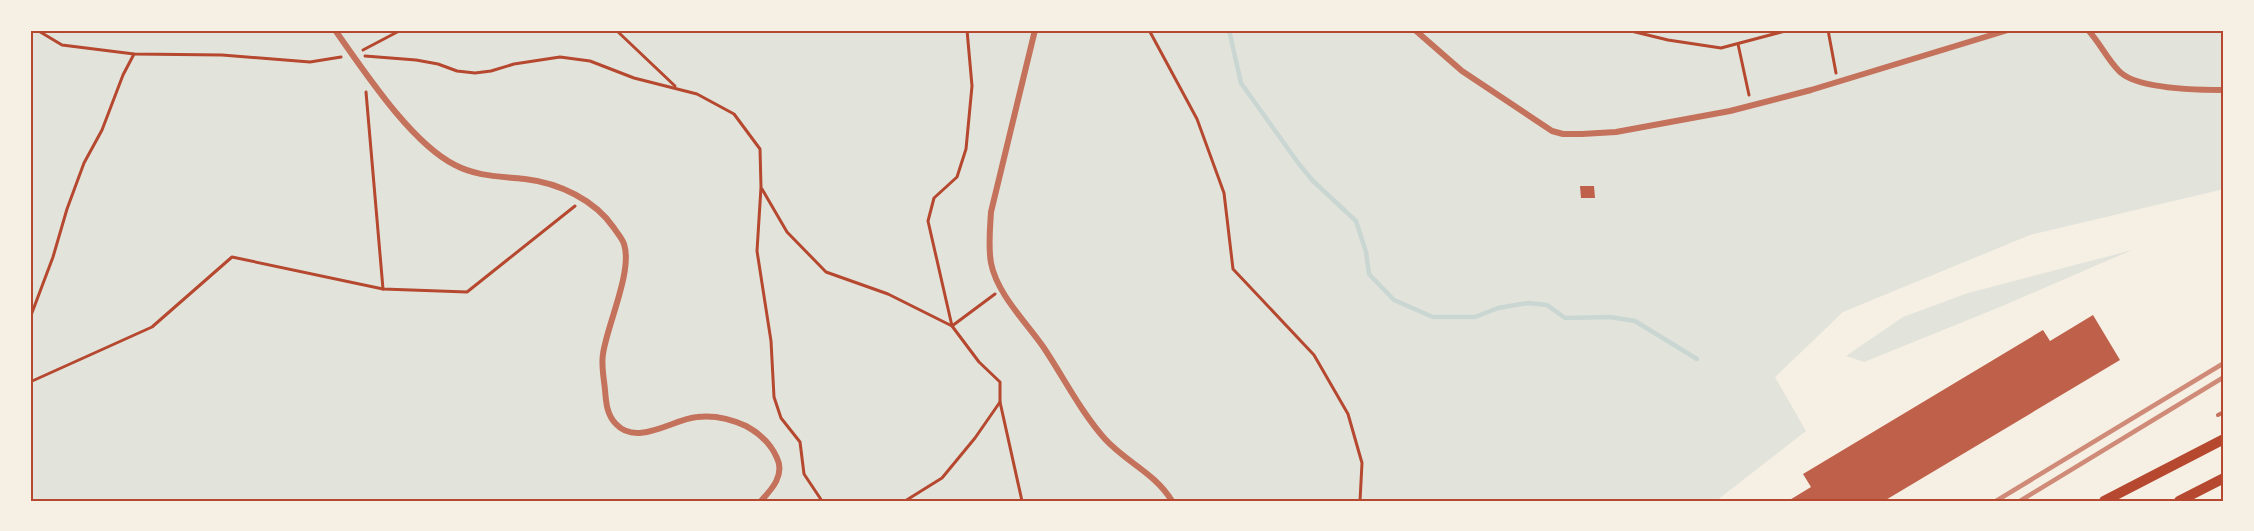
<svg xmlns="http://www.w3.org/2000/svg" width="2254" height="531" font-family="'DejaVu Sans',sans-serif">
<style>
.green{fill:#e2e4dc}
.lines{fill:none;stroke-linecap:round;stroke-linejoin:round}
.stream{stroke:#c9d6d2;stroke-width:4.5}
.building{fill:#bf614a}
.path{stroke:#b5482f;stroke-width:3}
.service{stroke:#c5725c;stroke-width:4}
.minor{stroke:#c5725c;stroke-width:6}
.secondary{stroke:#b5482f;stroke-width:10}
.rail{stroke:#cf8b77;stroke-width:4.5}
.neatline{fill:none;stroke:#b5482f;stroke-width:2}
</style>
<rect width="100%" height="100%" fill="#f6efe4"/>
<g class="green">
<path d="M30,30H2224V189L2030,235L1843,312L1775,377L1806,431L1716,501H30Z"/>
<path d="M2132,250L2000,307L1864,362L1846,356L1903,317L1968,293Z"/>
</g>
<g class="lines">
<path class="stream" d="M1229,30L1241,83L1299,164L1313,181L1356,221L1366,252L1369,274L1394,300L1433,317H1475L1498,308L1528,303L1547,305L1565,318L1610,317L1635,321L1697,359"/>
</g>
<g class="building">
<path d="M1580,186H1594L1595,198H1581Z"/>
<path d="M2093,315L2120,360L1884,501H1788L1811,487L1803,474L2043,330L2050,341Z"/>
</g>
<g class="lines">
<g class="path">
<path d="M37,30L62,45L134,54L222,55L310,62L341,57"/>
<path d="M616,30L675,86"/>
<path d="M1149,30L1197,119L1224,193L1233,269L1314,355L1348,414L1362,463L1360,501"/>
<path d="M1627,30L1668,40L1721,48L1789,30"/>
<path d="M1828,30L1836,73"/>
<path d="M1738,44L1749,95"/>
<path d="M363,50L401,30"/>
<path d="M365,56L416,60L438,64L457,71L475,73L491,71L514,64L560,57L590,61L634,78L697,94L734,114L760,149L761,187L757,251L771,341L774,397L781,418L800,442L804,474L822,501"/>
<path d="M366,92L383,289"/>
<path d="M762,189L787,232L826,272L888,294L952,326L995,294"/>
<path d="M30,318L53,257L67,209L84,163L102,130L123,75L134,54"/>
<path d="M30,382L152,327L232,257L383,289L467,292L575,206"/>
<path d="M1000,402L1022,501"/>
<path d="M905,501L942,478L975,438L1000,402V382L979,362L952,326L928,221L934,198L957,177L966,149L972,86L967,30"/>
</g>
<path class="service" d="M2218,415L2224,412"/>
<g class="minor">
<path d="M335,30C364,71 411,143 455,165C478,177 500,176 525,179C559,183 595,200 614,228C617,233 622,238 624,244C633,271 607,325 603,354C601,365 604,379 605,390C606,403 607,415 616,424C637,447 673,419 697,417C714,415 731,419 746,426C759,433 771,444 777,458C785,475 772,489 761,501"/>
<path d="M1035,30L991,212C990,229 988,246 991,263C997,294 1026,322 1044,348C1064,378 1081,412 1105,439C1127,463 1155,473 1172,501"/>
<path d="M1415,30L1462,71L1552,131L1563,134H1582L1616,132L1730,111L1811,90L2008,30"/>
<path d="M2088,30C2100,43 2107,59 2119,71C2136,89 2199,90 2224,90"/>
</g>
<g class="secondary">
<path d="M2104,501L2224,439"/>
<path d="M2179,501L2224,478"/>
</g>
<g class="rail">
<path d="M1996,501L2224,363"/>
<path d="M2020,501L2224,377"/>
</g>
</g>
<rect width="2254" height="531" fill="none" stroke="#f6efe4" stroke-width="63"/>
<rect x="32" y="32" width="2190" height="468" class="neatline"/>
</svg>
